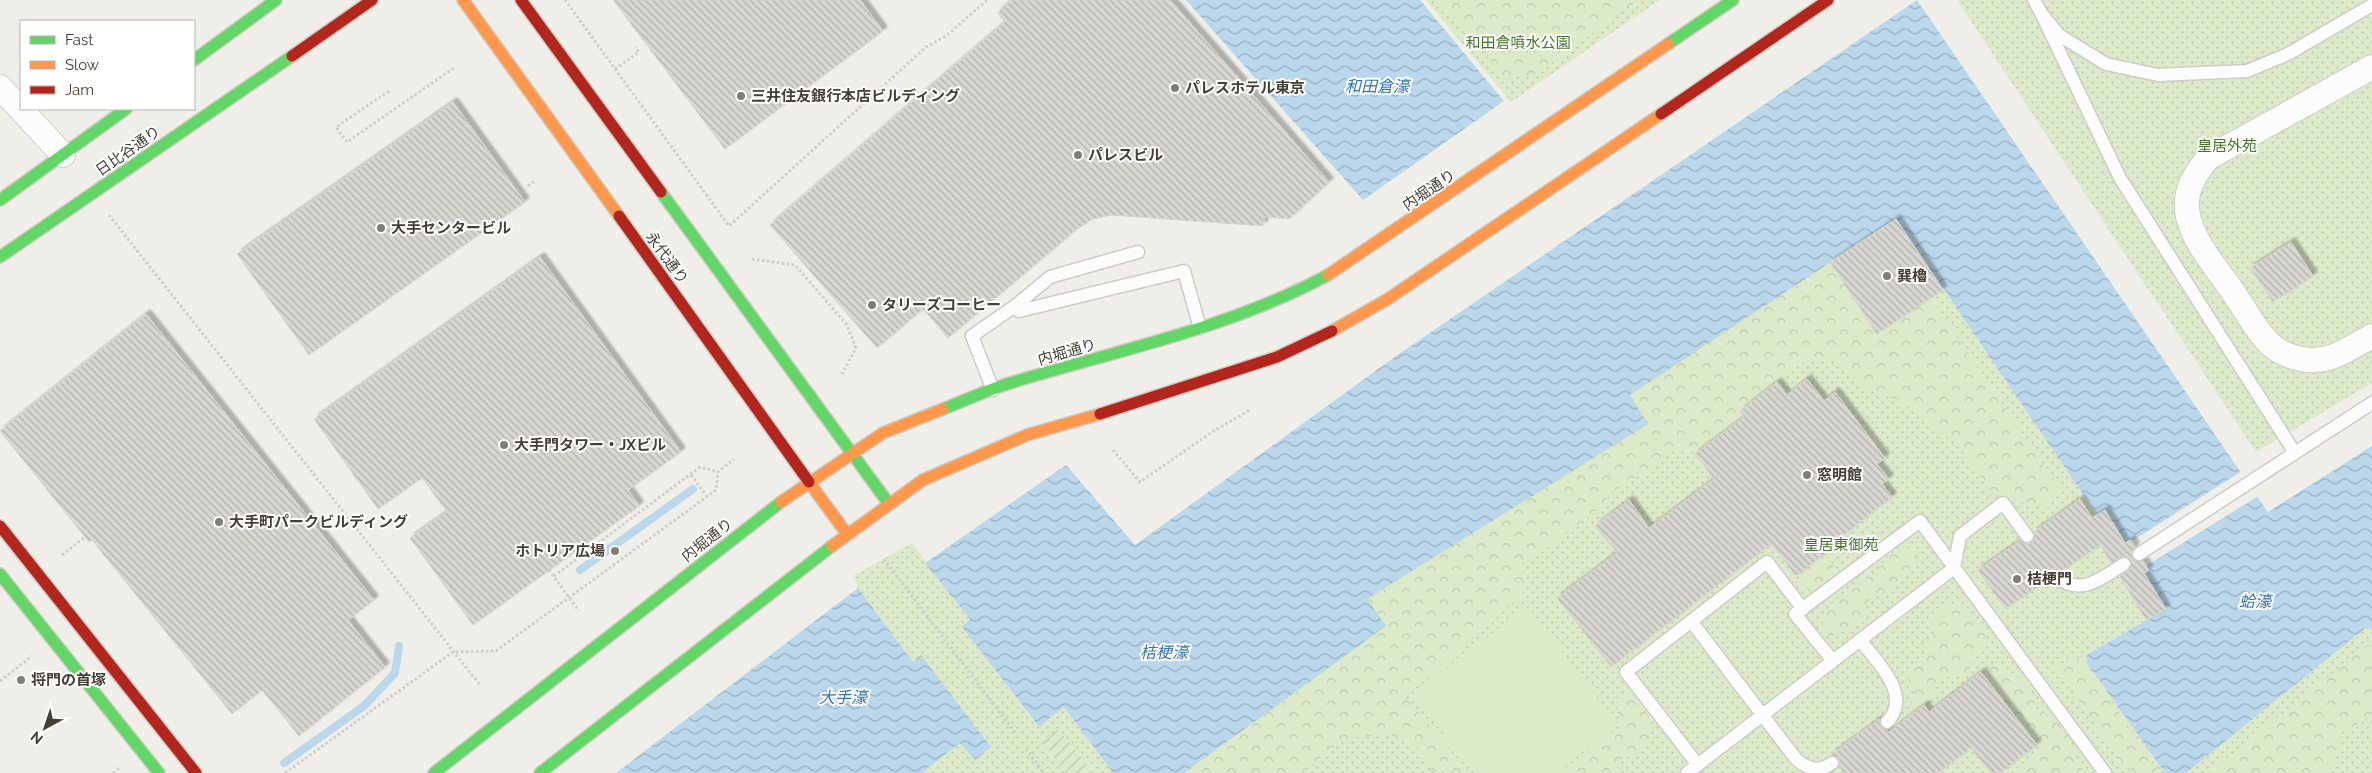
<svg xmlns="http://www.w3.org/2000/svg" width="2372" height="773" font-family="Raleway,'Noto Sans JP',sans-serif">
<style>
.grass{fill:url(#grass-dots)}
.forest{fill:url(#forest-crowns)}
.garden{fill:url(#garden-furrows)}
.pitch{fill:#dceaca}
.water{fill:url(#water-waves)}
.pier{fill:#efeee9}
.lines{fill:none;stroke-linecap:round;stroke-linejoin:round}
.stream{stroke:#bad7ec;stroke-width:8}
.building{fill:url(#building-back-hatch);stroke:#d7d5cf;filter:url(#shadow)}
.lane-casing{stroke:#cdccc7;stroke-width:15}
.street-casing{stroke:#cdccc7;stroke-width:26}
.fast-casing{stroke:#cecbc1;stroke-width:14}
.slow-casing{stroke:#cecbc1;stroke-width:14}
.jam-casing{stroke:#cecbc1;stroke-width:14}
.path{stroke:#d0cecb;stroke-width:3;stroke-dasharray:2.5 2.5;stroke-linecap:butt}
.lane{stroke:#fdfcfc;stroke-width:12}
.street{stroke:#fdfcfc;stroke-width:24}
.fast{stroke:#63d668;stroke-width:11}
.slow{stroke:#ff974d;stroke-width:11}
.jam{stroke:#b3261e;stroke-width:11}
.poi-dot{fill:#807d75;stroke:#fff;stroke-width:2}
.labels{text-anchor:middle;stroke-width:4;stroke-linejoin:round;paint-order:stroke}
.park-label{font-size:15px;fill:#44752b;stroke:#fff}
.poi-label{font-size:15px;font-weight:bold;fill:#454036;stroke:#fff;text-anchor:start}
.street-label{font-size:15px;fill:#454036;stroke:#fff}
.water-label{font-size:16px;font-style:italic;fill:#3275ad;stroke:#fff}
</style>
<defs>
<pattern id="grass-dots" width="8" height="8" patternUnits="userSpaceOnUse" patternTransform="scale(1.25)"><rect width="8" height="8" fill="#dceaca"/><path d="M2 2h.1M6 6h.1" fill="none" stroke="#becaae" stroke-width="1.8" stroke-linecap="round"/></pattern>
<pattern id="forest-crowns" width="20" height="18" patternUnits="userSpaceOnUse" patternTransform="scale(1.25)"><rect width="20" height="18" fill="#dceaca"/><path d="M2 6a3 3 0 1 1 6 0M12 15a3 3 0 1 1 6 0" fill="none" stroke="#becaae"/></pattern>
<pattern id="garden-furrows" width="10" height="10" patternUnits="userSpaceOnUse" patternTransform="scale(1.25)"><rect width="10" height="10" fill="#dceaca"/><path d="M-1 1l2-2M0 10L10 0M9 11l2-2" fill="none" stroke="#becaae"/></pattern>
<pattern id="water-waves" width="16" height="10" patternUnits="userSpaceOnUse" patternTransform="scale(1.25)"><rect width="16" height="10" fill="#bad7ec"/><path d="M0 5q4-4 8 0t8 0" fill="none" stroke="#99b0c0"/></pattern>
<pattern id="building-back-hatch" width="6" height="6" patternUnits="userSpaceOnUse" patternTransform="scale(1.25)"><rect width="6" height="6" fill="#d9d7d2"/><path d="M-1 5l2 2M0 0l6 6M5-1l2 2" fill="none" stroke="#b2b0ab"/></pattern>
<filter id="shadow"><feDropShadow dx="4.5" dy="-4.5" stdDeviation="1" flood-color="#0004"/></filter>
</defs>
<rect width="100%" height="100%" fill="#efeee9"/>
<g class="grass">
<path d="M1426,0H1660L1511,102Z"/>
<path d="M1957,0H2372V383L2256,452Z"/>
<path d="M1896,219L1943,290L2105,510L2125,543L2131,540L2149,570L2144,573L2166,609L2086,656L2088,661L2086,662L2165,773H1184L1629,395Z"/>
<path d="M912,543L970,619L962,627L1038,727L1064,707L1113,773H922L960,743L921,655L913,662L858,588L853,576Z"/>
<path d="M2368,626L2372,630V773H2186Z"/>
</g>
<g class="forest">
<path d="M1440,0H1638L1536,74L1506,79Z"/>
<path d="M1830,262L1877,334L1931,298L2059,488L2047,509L1991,493L1959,446L1897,399L1866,390L1833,360L1804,362L1771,384L1752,408L1734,424L1695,452H1667L1649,470L1617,488L1595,512L1555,542L1523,562V593L1464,648L1405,696L1469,773L1429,772L1417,747L1390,735L1345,738L1302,773H1184L1386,626L1366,599L1648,424L1629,395Z"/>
<path d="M1903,548L1912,549L1919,556L1900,583L1870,600L1860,620L1851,628L1840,633L1830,636L1822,634C1820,609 1837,597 1858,584C1861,582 1865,581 1868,579C1881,569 1886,553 1903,548Z"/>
<path d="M1823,555L1831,560L1835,576L1814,593C1807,591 1800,583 1800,575Z"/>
<path d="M1947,604L1967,607L1983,631L1986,641L1966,674L1939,678C1934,690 1937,700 1928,712L1924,705L1908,717L1914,694L1912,685L1903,672L1921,663L1926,657L1927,646L1935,633L1932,622L1939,609Z"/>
<path d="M2369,644L2372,648V716L2341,733L2333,766L2324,773H2209Z"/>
<path d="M2076,655L2077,658L2081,655L2159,773H2130L2055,668Z"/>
<path d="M1994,666C2006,667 2029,683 2033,695C2035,698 2035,704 2035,707L2065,727L2079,766L2087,773H2013C2022,762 2036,757 2041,745L1980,696L1986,671Z"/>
<path d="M1633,691C1644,707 1660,730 1641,748C1636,753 1625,757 1617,762L1618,773H1560L1621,726L1617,710L1620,694Z"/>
</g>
<path class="garden" d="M1059,729L1093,773H1065L1042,741Z"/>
<path class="pitch" d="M1528,607L1618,725L1555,773H1474L1413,693Z"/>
<g class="water">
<path d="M1186,0H1420L1504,101L1363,200Z"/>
<path d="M1917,0L2268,512L2372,446V630L2368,626L2186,773H2165L2086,662L2088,660L2085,656L2166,609L2144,573L2149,570L2131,540L2125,543L2105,510L2097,515L1896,219L1630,395L1648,424L1367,599L1386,626L1184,773H1113L1064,707L1039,727L962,627L970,619L925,563L1066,465L1135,545L1399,354Z"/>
<path d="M858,588L913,662L921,655L991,747L975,760L960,743L922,773H616Z"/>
</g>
<path class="pier" d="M2242,471L2260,495L2146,566L2132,541Z"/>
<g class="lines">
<g class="stream">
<path d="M580,570L693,489"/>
<path d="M284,763L364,706L395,673L399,646"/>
</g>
</g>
<g class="building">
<path d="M613,0H860L883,31L725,149Z"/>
<path d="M1012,0H1170L1329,182L1289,219L1264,217L1263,226L1111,215L1093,219L1077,229L948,338L923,309L877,348L770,225L1005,22L997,13Z"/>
<path d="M453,102L525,202L309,355L237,254Z"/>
<path d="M1896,219L1943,290L1877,334L1830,262Z"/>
<path d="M2291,242L2313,276L2273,302L2250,268Z"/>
<path d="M540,257L681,452L628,490L639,506L473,625L410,538L447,512L422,478L378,509L314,419Z"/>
<path d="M146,314L374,600L348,620L385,667L299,736L262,690L232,714L92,540L89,542L0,431Z"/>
<path d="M1807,379L1824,401L1835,392L1885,458L1877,464L1889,479L1882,484L1892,497L1821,553L1823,555L1796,576L1771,544L1611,667L1557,598L1617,553L1595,526L1629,500L1649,528L1714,479L1695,454L1744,417L1740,411L1777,382L1787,395Z"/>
<path d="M2080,499L2092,518L2105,510L2125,543L2131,540L2135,547L2132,551V558L2136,561H2143L2149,570L2144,573L2166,609L2146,620L2120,576L2131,568V560L2123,556L2111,563L2100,545L2062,571L2056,568L2051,569L2047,575L2048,580L2005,609L1978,570L2020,541L2024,544L2031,543L2035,539L2034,532Z"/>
<path d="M1981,672L2037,745L2000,773H1991L1971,748L1938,773H1844L1839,767V758L1831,755L1879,719L1880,726L1889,732L1924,705L1929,712Z"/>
</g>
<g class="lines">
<defs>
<g id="lane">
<path d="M2034,0L2041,13L2059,35L2106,64L2158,75L2247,71L2288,54L2372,5"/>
<path d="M2041,13L2120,178L2295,453"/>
<path d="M1138,252L1050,277L1015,306L1019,311L1184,271L1200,328"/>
<path d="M993,390L972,336L1015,306"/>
<path d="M2139,554L2372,403"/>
<path d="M2055,576C2080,597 2101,579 2124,564"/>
<path d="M1691,621L1796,759C1807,769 1820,772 1832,763"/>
<path d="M1860,640C1877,662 1913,695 1887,722"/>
<path d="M1833,661L1795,614L1920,521L2105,773"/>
<path d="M1698,765L1626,672L1767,562L1803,609"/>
<path d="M1687,773L1954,568L1960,536L2003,503L2027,536"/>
</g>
<g id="street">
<path d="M2372,67L2208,158C2195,174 2185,189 2187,210C2190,240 2221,273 2237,298C2248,314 2257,332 2271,345C2279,352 2291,357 2302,359C2328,365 2350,348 2372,336"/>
<path d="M0,87L63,155"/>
</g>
<g id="fast">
<path d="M1668,44L1733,0"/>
<path d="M194,60L276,0"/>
<path d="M661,192L889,504"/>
<path d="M0,200L126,109"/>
<path d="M0,257L292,56"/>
<path d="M943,409C964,401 985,391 1007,384C1114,351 1228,329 1328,275"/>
<path d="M0,574L159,773"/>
<path d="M434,773L781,502"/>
<path d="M540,773L832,546"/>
</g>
<g id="slow">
<path d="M463,0L619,216"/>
<path d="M1328,275L1668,44"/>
<path d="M1332,331L1388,299L1661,114"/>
<path d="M809,482L847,534"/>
<path d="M781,502L883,433L943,409"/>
<path d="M832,546L923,480L1027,435L1100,414"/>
</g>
<g id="jam">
<path d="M521,0L661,192"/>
<path d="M292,56L372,0"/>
<path d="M1661,114L1828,0"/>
<path d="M619,216L809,482"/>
<path d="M1100,414L1277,357L1332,331"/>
<path d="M0,526L196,773"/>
</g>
</defs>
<use href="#lane" class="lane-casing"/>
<use href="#street" class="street-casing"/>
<use href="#fast" class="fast-casing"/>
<use href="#slow" class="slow-casing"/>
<use href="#jam" class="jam-casing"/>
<g class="path">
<path d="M565,0L729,226L926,47L946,36L987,0"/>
<path d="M615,69L639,52L635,47"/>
<path d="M389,91L336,127L347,142L454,68"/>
<path d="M528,186L535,181"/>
<path d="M109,215L480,685"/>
<path d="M752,259L795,265L846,324L856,348L842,374"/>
<path d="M1113,450L1140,482L1212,432L1250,410"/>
<path d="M691,475L707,496"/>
<path d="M62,555L85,537"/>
<path d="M884,559L1016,734"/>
<path d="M549,570L579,611"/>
<path d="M554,576L700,467L718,472"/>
<path d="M0,681L32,656"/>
<path d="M1026,749L1044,773"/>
<path d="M113,773L120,767"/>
<path d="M285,773L453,652L496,651L716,490L718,472L734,459"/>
</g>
<use href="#lane" class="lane"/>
<use href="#street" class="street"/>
<use href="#fast" class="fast"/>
<use href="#slow" class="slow"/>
<use href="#jam" class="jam"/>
</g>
<g class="poi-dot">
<circle cx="1175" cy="88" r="5"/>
<circle cx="741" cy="96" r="5"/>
<circle cx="1078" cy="155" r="5"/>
<circle cx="381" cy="228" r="5"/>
<circle cx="1887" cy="276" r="5"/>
<circle cx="872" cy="305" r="5"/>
<circle cx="504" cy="445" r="5"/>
<circle cx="1807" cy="475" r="5"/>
<circle cx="219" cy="522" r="5"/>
<circle cx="615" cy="551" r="5"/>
<circle cx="2017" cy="579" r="5"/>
<circle cx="21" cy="680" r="5"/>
</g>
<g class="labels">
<g class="park-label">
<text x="1518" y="48">和田倉噴水公園</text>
<text x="2227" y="151">皇居外苑</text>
<text x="1841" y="550">皇居東御苑</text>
</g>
<g class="poi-label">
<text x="1185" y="93">パレスホテル東京</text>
<text x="751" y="101">三井住友銀行本店ビルディング</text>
<text x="1088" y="160">パレスビル</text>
<text x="391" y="233">大手センタービル</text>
<text x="1897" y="281">巽櫓</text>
<text x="882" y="310">タリーズコーヒー</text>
<text x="514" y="450">大手門タワー・JXビル</text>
<text x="1817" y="480">窓明館</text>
<text x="229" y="527">大手町パークビルディング</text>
<text x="605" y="556" text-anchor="end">ホトリア広場</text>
<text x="2027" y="584">桔梗門</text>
<text x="31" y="685">将門の首塚</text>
</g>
<g class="street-label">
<text transform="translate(128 151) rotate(-35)" y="5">日比谷通り</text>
<text transform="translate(1429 190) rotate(-34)" y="5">内堀通り</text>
<text transform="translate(667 258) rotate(54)" y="5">永代通り</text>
<text transform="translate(1067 352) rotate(-16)" y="5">内堀通り</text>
<text transform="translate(707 540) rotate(-38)" y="5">内堀通り</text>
</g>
<g class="water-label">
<text x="1377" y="92">和田倉濠</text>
<text x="2255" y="607">蛤濠</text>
<text x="1164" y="658">桔梗濠</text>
<text x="843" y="703">大手濠</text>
</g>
</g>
<rect x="20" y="20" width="175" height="90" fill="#ffffff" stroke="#b5b3af"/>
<rect x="30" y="36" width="25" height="8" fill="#63d668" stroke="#b5b3af"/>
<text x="65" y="45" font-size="15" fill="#454036">Fast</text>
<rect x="30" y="61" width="25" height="8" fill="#ff974d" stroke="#b5b3af"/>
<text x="65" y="70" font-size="15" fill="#454036">Slow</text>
<rect x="30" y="86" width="25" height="8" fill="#b3261e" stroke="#b5b3af"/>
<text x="65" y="95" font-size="15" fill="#454036">Jam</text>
<g transform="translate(45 728) rotate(220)" stroke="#ffffff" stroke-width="4" paint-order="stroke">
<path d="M0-4L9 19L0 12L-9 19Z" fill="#454036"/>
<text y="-8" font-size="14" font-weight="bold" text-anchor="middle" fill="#454036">N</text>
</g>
</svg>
